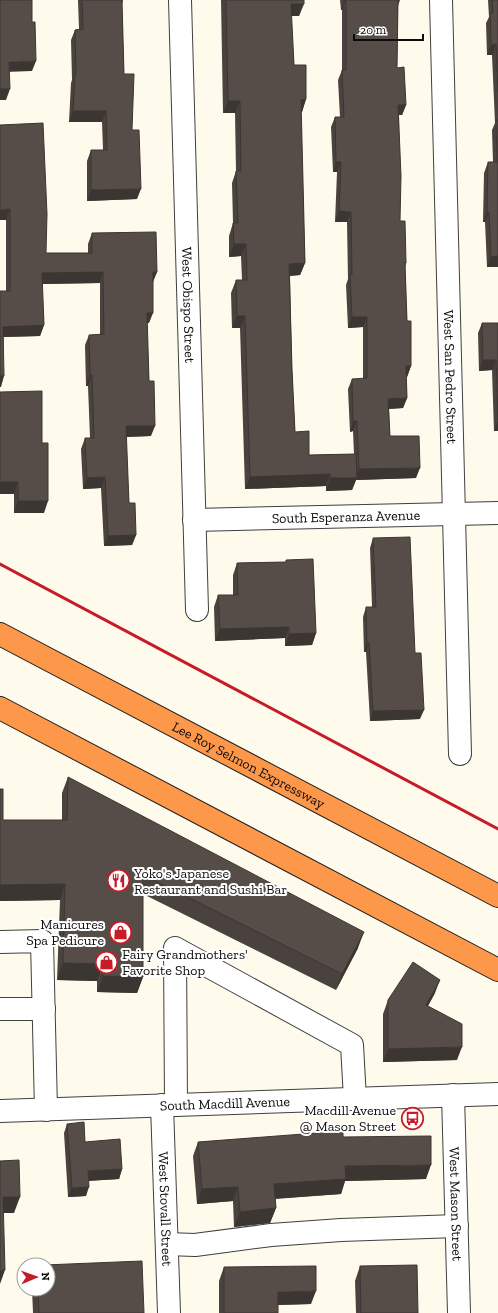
<svg xmlns="http://www.w3.org/2000/svg" width="498" height="1313" font-family="'Zilla Slab',serif">
<style>
.lines{fill:none;stroke-linecap:round;stroke-linejoin:round}
.minor-casing{stroke:#3f3f3f;stroke-width:24}
.highway-casing{stroke:#1d1d1d;stroke-width:24}
.minor{stroke:#fff;stroke-width:22}
.highway{stroke:#fd984b;stroke-width:22}
.rail{stroke:#c51c28;stroke-width:3}
.wall{fill:#4a423e}
.shaded-wall{fill:#3c3632}
.building{fill:#564d48;stroke:#3c3632}
.labels{text-anchor:middle;stroke-width:4;stroke-linejoin:round;paint-order:stroke}
.street-label{font-size:14px;fill:#0c0c0c;stroke:#fff}
.poi-label{font-size:14px;fill:#0c0c0c;stroke:#fff;text-anchor:start}
</style>
<rect width="100%" height="100%" fill="#fffbec"/>
<g class="lines">
<defs>
<g id="minor">
<path id="s1" d="M180,0L197,610"/>
<path id="s2" d="M441,0L460,754"/>
<path id="s3" d="M194,520L498,513"/>
<path d="M0,942L42,941L46,1110"/>
<path d="M0,1009H44"/>
<path id="s4" d="M453,1095L459,1313"/>
<path id="s5" d="M162,1105L169,1313"/>
<path d="M176,1105L175,948L352,1045L355,1099"/>
<path id="s6" d="M0,1111L498,1094"/>
<path d="M167,1244L195,1245L271,1235L341,1230L457,1226"/>
</g>
<g id="highway">
<path id="s7" d="M0,634L498,896"/>
<path d="M0,708L498,970"/>
</g>
</defs>
<use href="#minor" class="minor-casing"/>
<use href="#highway" class="highway-casing"/>
<use href="#minor" class="minor"/>
<use href="#highway" class="highway"/>
<path class="rail" d="M0,564L498,829"/>
</g>
<g class="wall">
<path d="M78,0H123L122,5L124,74L132,130L137,199L87,201V161L91,150H103L102,122H69L71,83L72,80L71,40L75,30L79,29Z"/>
<path d="M221,0H304L299,16H291L294,65L306,99L302,112H301L305,263L300,275L290,276L292,369L295,432L309,455L354,454L353,431L350,432L348,389L352,379H363V327L348,328L346,285L348,279L347,222H335L337,172H333L331,127L335,117H340L338,80L342,70V10H341L340,0H400L398,6L397,68L406,105L402,115H399L400,221L406,263L405,268L407,321L411,366L407,377H406L407,398L403,408L389,409L390,436L416,478L356,480L352,490L326,491V486L245,489L240,328H232L231,293L236,280H242L241,256L229,257V236L233,223L232,183L236,171L235,113H223Z"/>
<path d="M488,0H498V267H487L485,222H483L484,173L488,162H493L492,130L495,123L492,55H487L486,23L489,17Z"/>
<path d="M0,125L46,253H88V244L92,233L157,272L153,281L149,323H147L151,436L126,437L129,503L136,535L132,545L104,546L101,488L83,489L81,449L85,438H90L88,386H86L85,345L89,335H100V283L42,284L44,325L40,336L3,337L1,387L6,291V220Z"/>
<path d="M482,323H498V431H494L492,370L479,371L478,333Z"/>
<path d="M42,443L44,513H14V494H0Z"/>
<path d="M373,538L415,653L420,719L370,721L366,652H364L363,617L366,607H372L370,548Z"/>
<path d="M286,560L316,633L312,645L285,646V638L215,641L214,607L218,595H233V575L237,563L286,562Z"/>
<path d="M68,777L358,948L336,990L143,894V977L137,993L97,992V981L57,980L60,900L0,901V789L3,820H62V793Z"/>
<path d="M435,993L428,1006L457,1060L383,1062V1014L388,1000Z"/>
<path d="M67,1124L85,1142L122,1169L119,1179L88,1181L86,1196L68,1197L64,1133Z"/>
<path d="M343,1137L426,1179L345,1181L341,1194L275,1199L276,1208L270,1223L234,1227L233,1201L197,1204L193,1156L198,1142Z"/>
<path d="M360,1266L418,1313H356L355,1281Z"/>
<path d="M224,1267L311,1304L278,1305V1313H219V1281Z"/>
<path d="M32,1289H48L144,1313H33Z"/>
</g>
<g class="shaded-wall">
<path d="M344,0H346L342,10H341Z"/>
<path d="M291,4H304L299,16H286Z"/>
<path d="M496,44L492,55H487L491,45Z"/>
<path d="M36,61L32,71L5,72L9,62Z"/>
<path d="M0,89H10L6,100H0Z"/>
<path d="M306,99L302,112H296L301,100Z"/>
<path d="M228,101H240L235,113H223Z"/>
<path d="M398,105H406L402,115H395Z"/>
<path d="M73,111H106L102,122H69Z"/>
<path d="M336,162H341L337,172H333Z"/>
<path d="M141,189L137,199L87,201L91,190Z"/>
<path d="M10,209L6,220H0V210Z"/>
<path d="M339,211L351,212L347,222H335Z"/>
<path d="M487,212H489L485,222H483Z"/>
<path d="M234,244H246L241,256L229,257Z"/>
<path d="M498,256V267H487L491,257Z"/>
<path d="M305,263L300,275L285,276L289,264Z"/>
<path d="M103,272L100,283L38,284L42,273Z"/>
<path d="M153,272H157L153,282Z"/>
<path d="M147,313H153L149,323H143Z"/>
<path d="M237,316H245L240,328H232Z"/>
<path d="M352,317H367L363,327L348,328Z"/>
<path d="M44,325L40,336L0,337L3,327Z"/>
<path d="M483,360H496L492,370L479,371Z"/>
<path d="M406,366H411L407,377H402Z"/>
<path d="M90,375H92L88,386H86Z"/>
<path d="M0,376H4L1,387H0Z"/>
<path d="M407,398L403,408L385,409L388,399Z"/>
<path d="M498,420V431H494Z"/>
<path d="M353,421H357L353,431L350,432Z"/>
<path d="M126,426H155L151,436L122,437Z"/>
<path d="M420,468L416,478L356,480L352,490L326,491L330,478H355L359,469Z"/>
<path d="M330,474L326,486L245,489L250,477Z"/>
<path d="M105,477L101,488L83,489L87,478Z"/>
<path d="M0,482H18L14,494H0Z"/>
<path d="M18,501H48L44,513H14Z"/>
<path d="M136,535L132,545L104,546L108,536Z"/>
<path d="M289,627L285,638L215,641L220,629Z"/>
<path d="M316,633L312,645L285,646L289,634Z"/>
<path d="M367,643H369L366,652H364Z"/>
<path d="M424,710L420,719L370,721L373,711Z"/>
<path d="M65,884L60,900L0,901V885Z"/>
<path d="M364,932L358,948L336,990L342,974Z"/>
<path d="M63,963L103,964L97,981L57,980Z"/>
<path d="M103,976L143,977L137,993L97,992Z"/>
<path d="M440,980L435,993L421,1018L426,1005Z"/>
<path d="M462,1047L457,1060L383,1062L388,1049Z"/>
<path d="M431,1165L426,1179L345,1181L341,1194L269,1199L274,1184L345,1166Z"/>
<path d="M122,1169L119,1179L84,1181L88,1171Z"/>
<path d="M89,1187L86,1196L68,1197L72,1188Z"/>
<path d="M238,1187L233,1201L197,1204L202,1189Z"/>
<path d="M3,1197H20L14,1213H0Z"/>
<path d="M276,1208L270,1223L234,1227L240,1212Z"/>
<path d="M5,1270L0,1284V1271Z"/>
<path d="M316,1291L311,1304L274,1305L278,1292Z"/>
</g>
<g class="building">
<path d="M0,0H32V22H35L36,61L9,62L10,89H0Z"/>
<path d="M82,0H123L122,1L124,74H134L132,130H139L141,189L91,190V150H107L106,111H73L75,73H76L75,30L83,29Z"/>
<path d="M226,0H304V4H291L294,65H306V99L301,100L305,263L289,264L292,369L295,432L309,431V455L356,454L357,478H330V474L250,477L245,316H237L236,280H247L246,244H234L233,223H238L236,171H241L240,101H228Z"/>
<path d="M346,0H398L397,68L404,67L406,105H398L401,176L400,221H405L406,263H405L407,321H411V366H406L407,398L388,399L390,436H419L420,468L359,469L357,421H353L352,379L367,378V317H352L350,275L352,274L351,212L339,211L341,162H336L335,117H344L342,70H346Z"/>
<path d="M492,0H498V92L496,44L491,45L490,13H493Z"/>
<path d="M496,120H498V256L491,257L489,212H487L488,162H497Z"/>
<path d="M43,123L47,214L46,253H92V233L156,232L157,272H153V313H147L149,381H154L155,426H126L129,503H135L136,535L108,536L105,477L87,478L85,438H94L92,375H90L89,335L104,334L103,272L42,273L44,325L3,327L4,376H0V291H10V209L0,210V125Z"/>
<path d="M482,323H498V420L496,360H483Z"/>
<path d="M42,391V443H48V501H18V482H0V392Z"/>
<path d="M410,537L415,653H421L424,710L373,711L369,643H367L366,607H376L373,538Z"/>
<path d="M313,559L316,633L289,634V627L220,629L218,595H238L237,563L286,562V560Z"/>
<path d="M68,777L364,932L342,974L143,875V977L103,976V964L63,963L65,884L0,885V789H3V820H67Z"/>
<path d="M413,962L440,980L426,1005L462,1024V1047L388,1049V1000Z"/>
<path d="M84,1122L85,1142L120,1139L122,1169L88,1171L89,1187L72,1188L67,1124Z"/>
<path d="M343,1131V1137L431,1136V1165L345,1166L346,1179L274,1184L276,1208L240,1212L238,1187L202,1189L198,1142Z"/>
<path d="M19,1160L20,1197H3L5,1270L0,1271V1161Z"/>
<path d="M142,1261L144,1313H39L38,1289H48V1265H44Z"/>
<path d="M417,1265L418,1313H361L360,1266Z"/>
<path d="M316,1266V1291L278,1292V1313H224V1267Z"/>
</g>
<defs>
<symbol id="restaurant-ring" viewBox="-11 -11 22 22"><circle r="9.5" fill="#fff" stroke="#c51c28" stroke-width="1.5"/><path d="M-5-6h1v4h1v-4h1v4h1v-4h1v5L-1.5 .5V6h-2V.5L-5-1ZM5-6V6H3V1.5H1.5Q1.5-4 5-6Z" fill="#c51c28"/></symbol>
<symbol id="shop-ring" viewBox="-11 -11 22 22"><circle r="9.5" fill="#fff" stroke="#c51c28" stroke-width="1.5"/><path d="M-5-2.5h2.3a2.7 3.5 0 0 1 5.4 0H5L5.5 6h-11ZM-1.5-2.5h3a1.5 2.3 0 0 0-3 0Z" fill="#c51c28"/></symbol>
<symbol id="bus-ring" viewBox="-11 -11 22 22"><circle r="9.5" fill="#fff" stroke="#c51c28" stroke-width="1.5"/><path d="M-5-6H5V4H4V6H2V4H-2V6H-4V4H-5ZM-3.5-4V0h7V-4ZM-3.5 1.2v1.5H-2V1.2ZM2 1.2v1.5H3.5V1.2Z" fill="#c51c28"/></symbol>
</defs>
<g fill-rule="evenodd">
<use href="#restaurant-ring" x="106" y="868" width="25" height="25"/>
<use href="#shop-ring" x="108" y="920" width="25" height="25"/>
<use href="#shop-ring" x="94" y="950" width="25" height="25"/>
<use href="#bus-ring" x="400" y="1106" width="25" height="25"/>
</g>
<g class="labels">
<g class="street-label">
<text dy="5" stroke="none"><textPath href="#s1" startOffset="305">West Obispo Street</textPath></text>
<text dy="5" stroke="none"><textPath href="#s2" startOffset="377">West San Pedro Street</textPath></text>
<text dy="5" stroke="none"><textPath href="#s3" startOffset="152">South Esperanza Avenue</textPath></text>
<text dy="5" stroke="none"><textPath href="#s7" startOffset="281">Lee Roy Selmon Expressway</textPath></text>
<text dy="5" stroke="none"><textPath href="#s6" startOffset="225">South Macdill Avenue</textPath></text>
<text dy="5" stroke="none"><textPath href="#s4" startOffset="109">West Mason Street</textPath></text>
<text dy="5" stroke="none"><textPath href="#s5" startOffset="104">West Stovall Street</textPath></text>
</g>
<g class="poi-label">
<text x="134" y="878">Yoko's Japanese<tspan x="134" dy="16">Restaurant and Sushi Bar</tspan></text>
<text x="104" y="929" text-anchor="end">Manicures<tspan x="104" dy="16">Spa Pedicure</tspan></text>
<text x="122" y="959">Fairy Grandmothers'<tspan x="122" dy="16">Favorite Shop</tspan></text>
<text x="396" y="1115" text-anchor="end">Macdill Avenue<tspan x="396" dy="16">@ Mason Street</tspan></text>
</g>
</g>
<g transform="translate(36 1277) rotate(88)"><circle r="19" fill="#ffffff" stroke="#9e9e9e"/>
<path d="M0-3L7 15L0 10L-7 15Z" fill="#c51c28"/>
<text y="-6" font-size="11" font-weight="bold" text-anchor="middle" fill="#0c0c0c">N</text>
</g>
<path d="M354 34v6h69v-6" fill="none" stroke="#0c0c0c" stroke-width="2"/>
<text x="360" y="34" font-size="12" fill="#0c0c0c" stroke="#ffffff" stroke-width="3" paint-order="stroke">20 m</text>
</svg>
